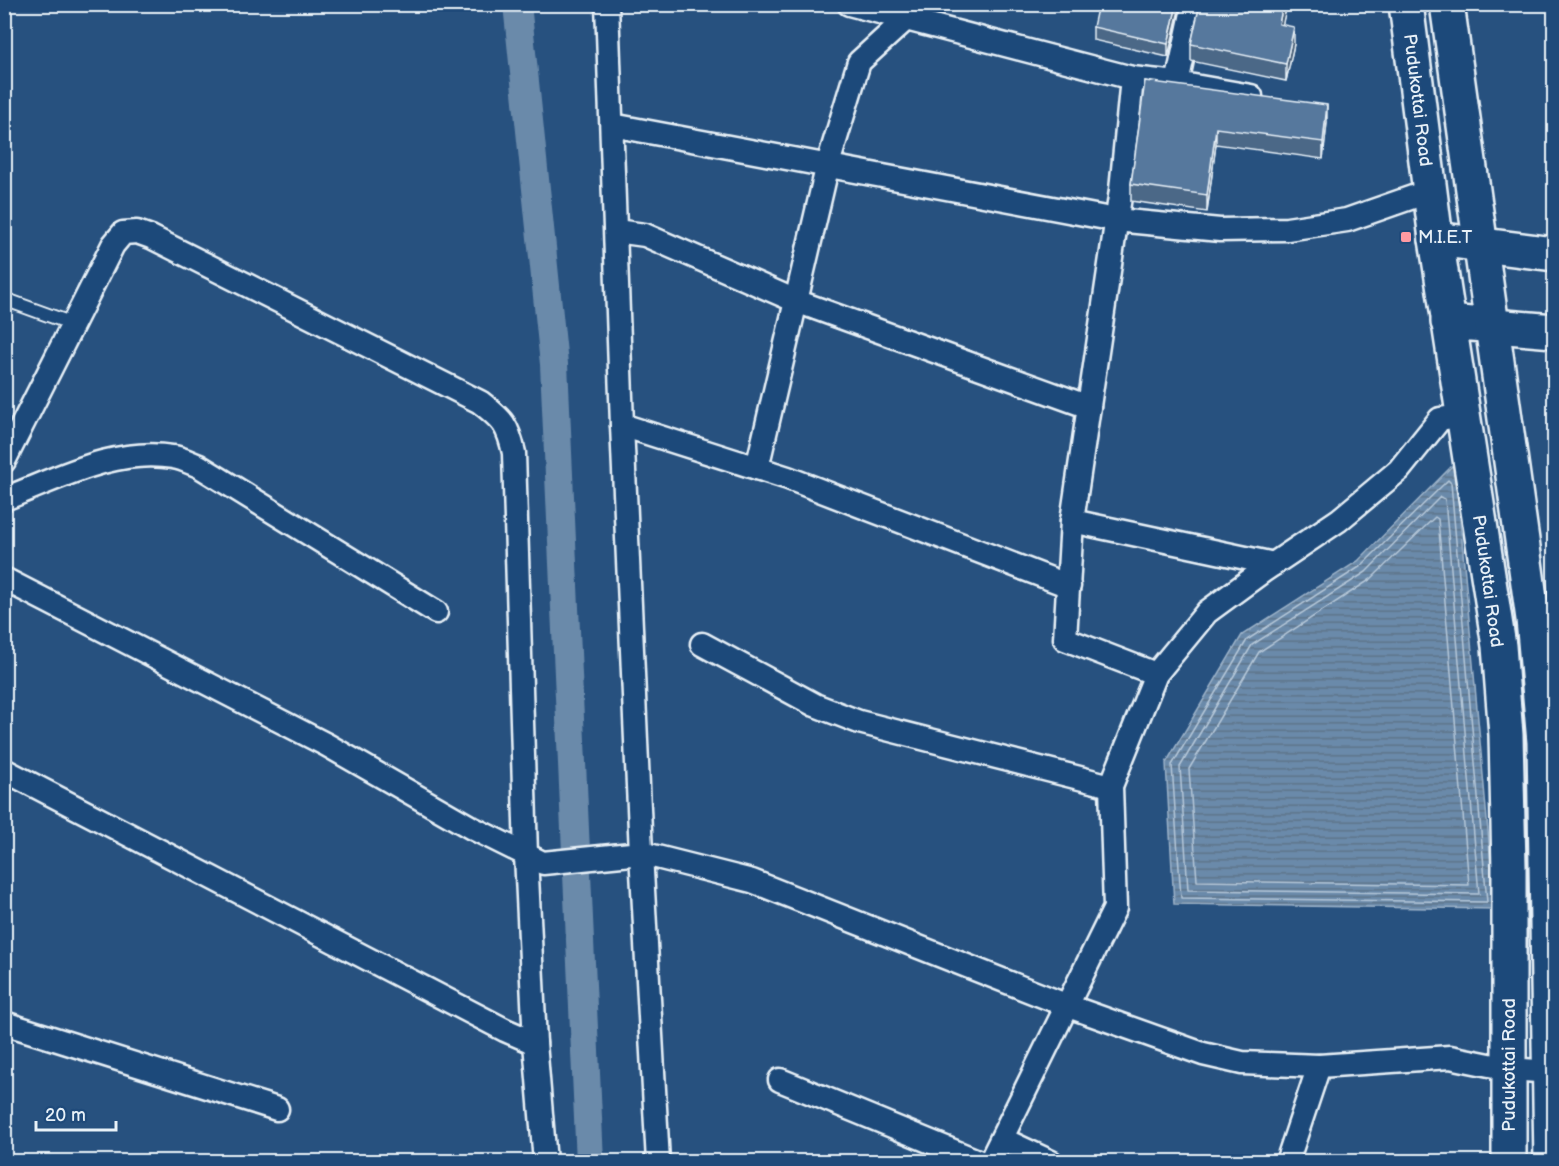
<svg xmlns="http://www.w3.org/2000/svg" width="1559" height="1166" font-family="'Balsamiq Sans',sans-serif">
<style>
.water{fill:url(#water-rules);stroke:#9db3c9;stroke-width:1.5}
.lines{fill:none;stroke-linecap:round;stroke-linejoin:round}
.shore{stroke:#b6c8d9;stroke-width:1.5}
.canal{stroke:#6b8aaa;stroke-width:28}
.lane-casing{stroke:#e8f1f8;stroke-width:16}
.street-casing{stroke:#e8f1f8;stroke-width:27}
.secondary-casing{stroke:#e8f1f8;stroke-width:38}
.highway-casing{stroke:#e8f1f8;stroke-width:38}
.lane{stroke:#1f4a7a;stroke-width:12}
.street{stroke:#1f4a7a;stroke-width:22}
.secondary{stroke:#1f4a7a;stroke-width:33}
.highway{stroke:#1f4a7a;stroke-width:33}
.wall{fill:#4b6787;stroke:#e8f1f8;stroke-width:1.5}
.shaded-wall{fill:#3d546e;stroke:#e8f1f8;stroke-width:1.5}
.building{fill:#57789d;stroke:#e8f1f8;stroke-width:1.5}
.poi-dot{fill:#ff9aa2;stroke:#1f4a7a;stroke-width:2}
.labels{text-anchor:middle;stroke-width:4.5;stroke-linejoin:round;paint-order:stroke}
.street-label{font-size:18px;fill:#e8f1f8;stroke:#1f4a7a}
.poi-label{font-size:18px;fill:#e8f1f8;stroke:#1f4a7a;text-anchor:start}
</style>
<defs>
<pattern id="water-rules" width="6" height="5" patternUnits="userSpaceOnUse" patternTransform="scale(1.5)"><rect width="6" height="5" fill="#6b8aaa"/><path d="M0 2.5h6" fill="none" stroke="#5e7388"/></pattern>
</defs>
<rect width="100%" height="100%" fill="#27517f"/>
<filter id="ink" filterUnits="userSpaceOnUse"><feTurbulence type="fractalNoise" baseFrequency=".0167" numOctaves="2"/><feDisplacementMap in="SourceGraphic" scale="12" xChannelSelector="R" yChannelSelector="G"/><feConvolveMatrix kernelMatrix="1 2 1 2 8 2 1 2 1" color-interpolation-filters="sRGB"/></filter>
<g filter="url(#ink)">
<path class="water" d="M1455,463L1495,909L1174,904L1166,763L1242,635L1358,561Z"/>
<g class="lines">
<g class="shore">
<path d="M1448,480L1451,483L1487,902L1181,898L1172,765L1247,640L1361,566Z"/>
<path d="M1440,497L1445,499L1479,894L1188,890L1180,767L1252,645L1366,572Z"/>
<path d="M1435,517L1438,519L1469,885L1197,881L1189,769L1259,652L1371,579Z"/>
</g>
<path class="canal" d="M517,4L554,364L590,1162"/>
<defs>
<path id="lane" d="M4,299L73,324"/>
<g id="street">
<path d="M607,4L622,425L641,853L658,1162"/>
<path d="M849,4L1132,78L1177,83L1251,96"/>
<path d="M1132,78L1121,190L1072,521L1065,639L1156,674"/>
<path d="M1177,83L1194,4"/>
<path d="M612,125L1116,220L1220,230L1287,229L1347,220L1430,191"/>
<path d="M616,231L645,235L796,301L1089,407"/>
<path d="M622,425L788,478L1069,586"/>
<path d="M4,461L113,245L123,233L137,232L151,237L480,402C503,420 508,425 514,453L526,855L535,1043L545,1162"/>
<path d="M757,468L828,164L859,62L905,20"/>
<path d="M4,499C57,479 115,447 173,457C182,458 191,463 199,466L436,612"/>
<path d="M1072,521L1274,564"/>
<path d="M4,579L327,745L472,828L543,863L641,853L752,881L1068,1006L1203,1054L1242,1063L1319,1066L1450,1057L1509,1069L1550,1072"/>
<path d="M702,644L815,705L859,722L1111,786"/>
<path d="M4,770L505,1030L535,1043"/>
<path d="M4,1023L277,1109"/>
<path d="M780,1080L980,1162"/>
<path d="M1002,1139L1051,1162"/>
<path d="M990,1162L1115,908L1111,786L1156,674L1207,612L1263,571L1339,520L1399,470L1440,419L1464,415"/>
<path d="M1287,1162L1319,1066"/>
</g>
<g id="secondary">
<path d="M1436,239L1554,254"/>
<path d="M1448,322L1554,331"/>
</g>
<g id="highway">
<path d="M1406,4L1436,239L1499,646L1506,735L1509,867V1162"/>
<path d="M1447,4L1533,619L1544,742L1551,1162"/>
</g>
</defs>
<use href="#lane" class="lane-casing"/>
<use href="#street" class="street-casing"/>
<use href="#secondary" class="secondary-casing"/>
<use href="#highway" class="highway-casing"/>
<use href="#lane" class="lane"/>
<use href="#street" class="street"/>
<use href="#secondary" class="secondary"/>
<use href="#highway" class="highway"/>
</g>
<g class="wall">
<path d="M929,4H939V7Z"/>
<path d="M1179,4V10L1168,57L1093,40V27Z"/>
<path d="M1200,4H1287L1282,25L1294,44L1286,81L1191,61V44Z"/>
<path d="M1145,81L1327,122L1323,159L1216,144L1207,212L1131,201V184Z"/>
</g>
<g class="shaded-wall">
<path d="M1177,4H1179V10L1168,57V44Z"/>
<path d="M1283,4H1287L1279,41V24Z"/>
<path d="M1294,27V44L1286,81V64Z"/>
<path d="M1327,105V122L1323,159V142Z"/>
<path d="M1216,128V144L1207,212V195Z"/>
</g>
<g class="building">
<path d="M1098,4H1177L1168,44L1093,27Z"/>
<path d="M1200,4H1283L1279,24L1294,27L1286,64L1191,44Z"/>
<path d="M1145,81L1327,105L1323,142L1216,128L1207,195L1131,184Z"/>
</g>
</g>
<rect class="poi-dot" x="1400" y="231" width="12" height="12" rx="3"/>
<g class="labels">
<g class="street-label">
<text transform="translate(1418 100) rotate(83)" y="6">Pudukottai Road</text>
<text transform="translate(1488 581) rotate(82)" y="6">Pudukottai Road</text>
<text transform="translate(1509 1065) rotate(-90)" y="6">Pudukottai Road</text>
</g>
<g class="poi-label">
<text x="1418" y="243">M.I.E.T</text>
</g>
</g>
<rect width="1559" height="1166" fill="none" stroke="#1f4a7a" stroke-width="24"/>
<rect x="12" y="12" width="1535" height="1142" fill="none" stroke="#e8f1f8" stroke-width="2" filter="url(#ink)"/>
<path d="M36 1121v9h80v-9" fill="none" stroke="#e8f1f8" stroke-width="3"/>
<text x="45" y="1121" font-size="18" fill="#e8f1f8" stroke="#1f4a7a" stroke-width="4.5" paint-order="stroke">20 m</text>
</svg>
